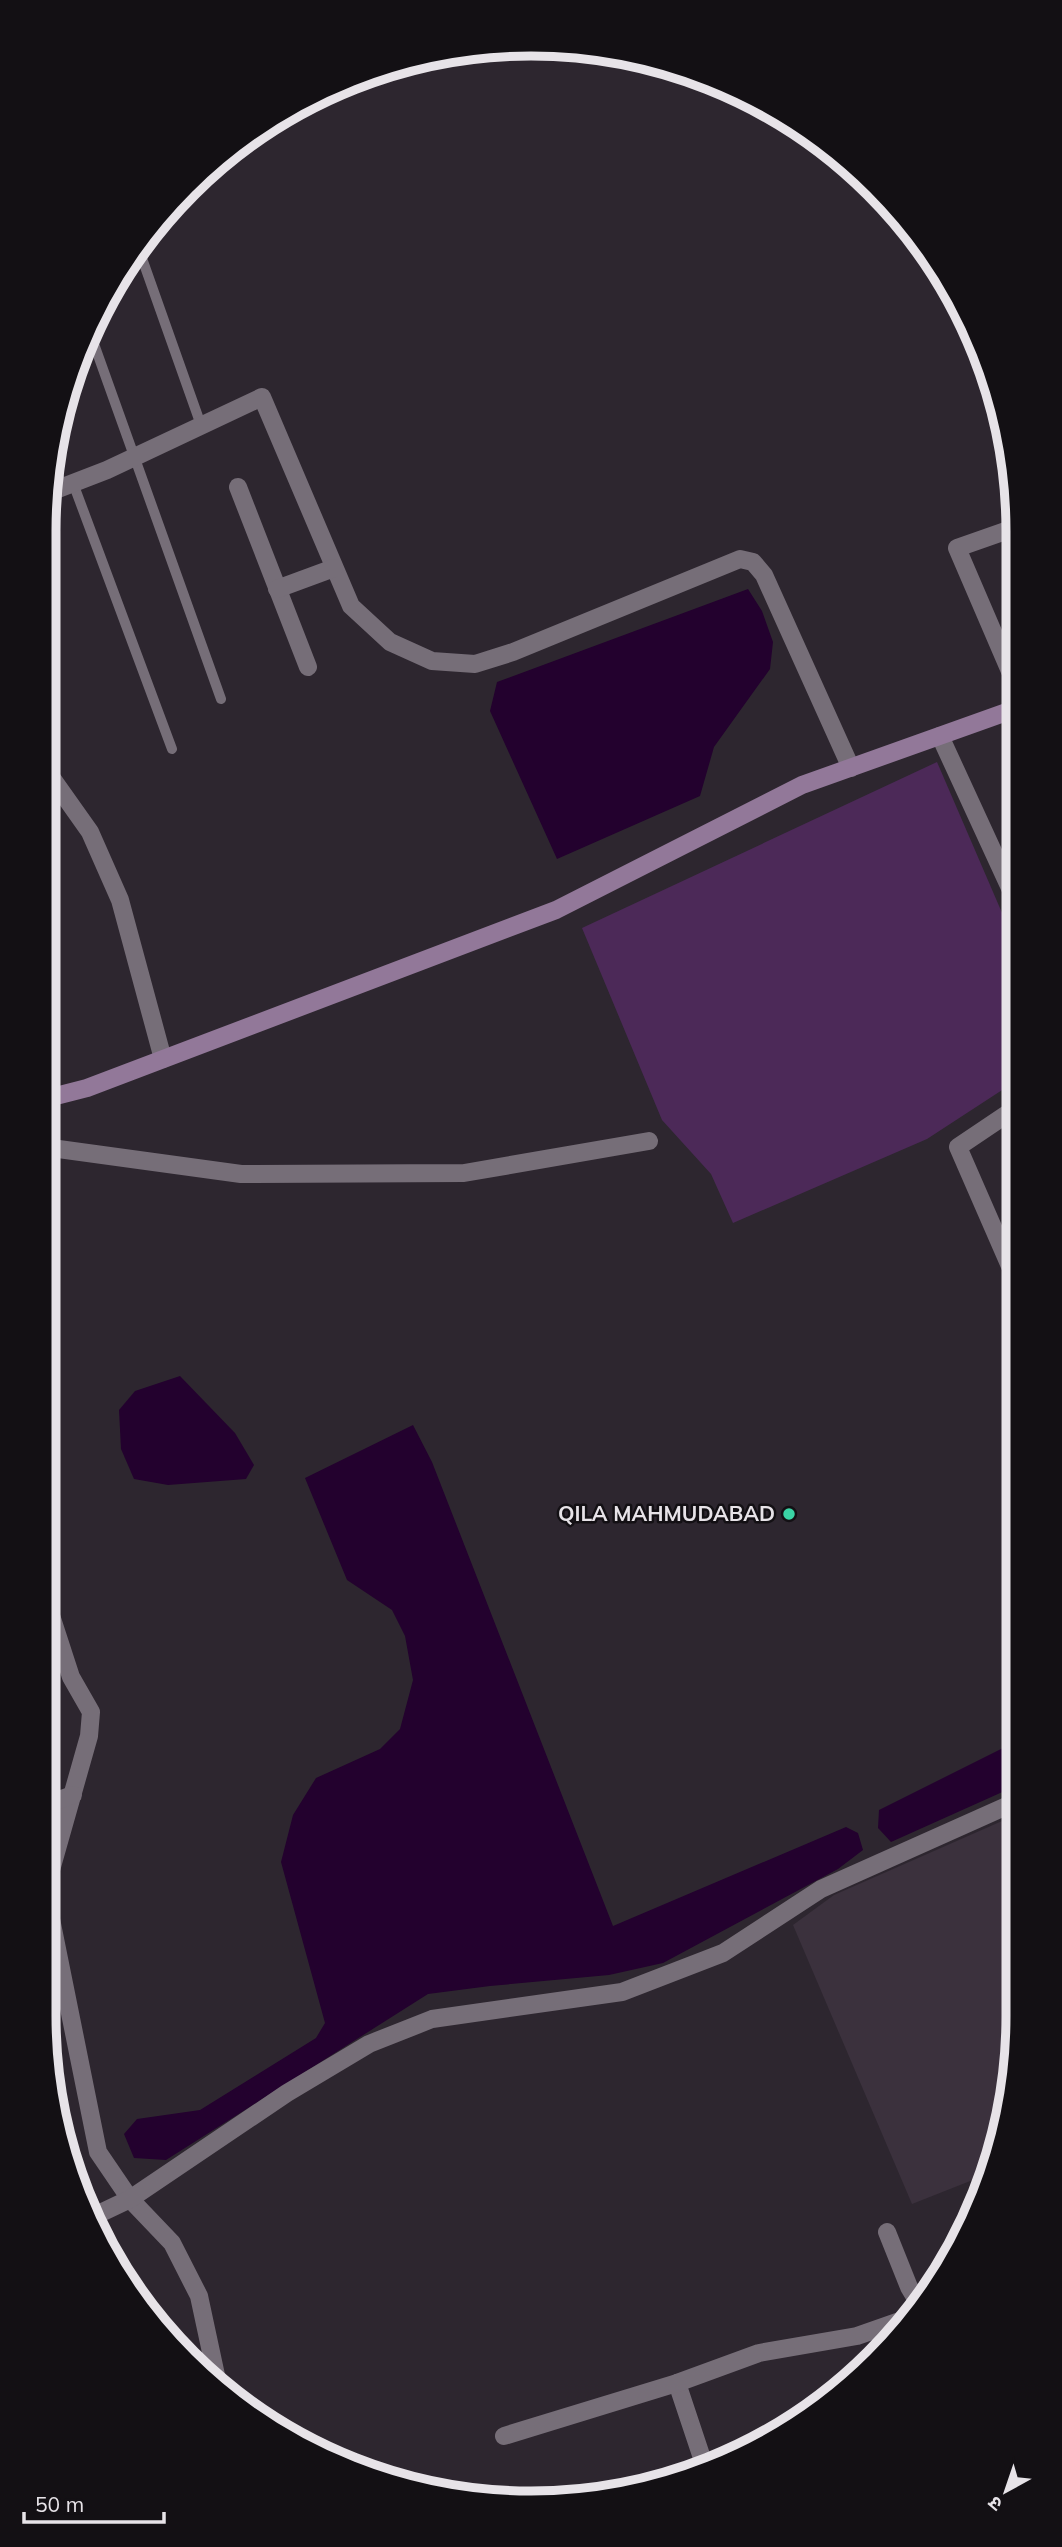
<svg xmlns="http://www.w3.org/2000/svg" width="1062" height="2547" font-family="Mulish,'Noto Sans Devanagari',sans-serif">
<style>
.built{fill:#3b313d}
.green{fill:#4c2958}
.water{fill:#23012e}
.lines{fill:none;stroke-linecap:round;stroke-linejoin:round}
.lane{stroke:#766e78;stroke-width:10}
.street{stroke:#766e78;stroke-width:18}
.secondary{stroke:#927899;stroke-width:18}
.poi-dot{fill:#3ad4a5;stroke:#131014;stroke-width:2.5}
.labels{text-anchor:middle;stroke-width:5;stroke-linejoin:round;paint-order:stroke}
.poi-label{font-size:21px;font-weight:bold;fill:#e7e3e8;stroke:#131014;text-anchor:end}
.rim{fill:none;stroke:#e7e3e8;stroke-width:9}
</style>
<rect width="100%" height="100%" fill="#2d262f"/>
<path class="built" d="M1018,1814V2016L993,2172L912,2204L793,1925L834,1895Z"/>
<path class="green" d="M937,762L1015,943L1016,1081L927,1139L733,1223L711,1174L662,1120L582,928Z"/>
<g class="water">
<path d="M748,589L762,611L773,642L770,669L714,747L700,796L557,859L490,711L497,682Z"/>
<path d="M180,1376L235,1433L254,1465L246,1479L168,1485L134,1479L121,1449L119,1410L135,1391Z"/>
<path d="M413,1425L432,1462L613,1926L846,1827L858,1833L863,1850L838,1869L663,1963L609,1975L490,1986L428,1994L166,2160L134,2158L124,2134L137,2119L200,2110L316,2038L325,2023L281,1862L293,1815L316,1778L380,1749L400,1729L413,1680L405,1636L392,1610L347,1580L305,1478Z"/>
<path d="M1017,1741L1018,1785L891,1842L878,1828L879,1810Z"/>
</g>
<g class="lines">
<g class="lane">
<path d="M138,247L201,425"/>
<path d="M89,330L221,699"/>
<path d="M55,465L62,488"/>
<path d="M73,483L172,749"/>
</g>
<g class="street">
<path d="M238,487L308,667"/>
<path d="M50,492L107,470L262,397L351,606L390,642L432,661L475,664L513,652L740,559L753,562L764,575L851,768"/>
<path d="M1014,528L957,548L1015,683"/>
<path d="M277,589L334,568"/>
<path d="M940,736L1015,899"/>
<path d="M44,767L90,832L120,900L163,1059"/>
<path d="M1016,1108L958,1147L1016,1280"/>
<path d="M44,1147L241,1174L464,1173L649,1141"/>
<path d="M44,1594L71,1677L91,1712L89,1736L51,1870L50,1914L98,2152L130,2199L172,2243L199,2296L217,2380"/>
<path d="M44,1805L73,1795"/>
<path d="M90,2218L130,2199L287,2093L369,2044L432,2019L622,1992L723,1953L821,1889L1018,1801"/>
<path d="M887,2232L909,2287L921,2307"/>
<path d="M677,2383L706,2470"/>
<path d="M504,2436L677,2383L759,2353L857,2336L914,2316"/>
</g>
<path class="secondary" d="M44,1099L87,1088L556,910L802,785L1015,709"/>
</g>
<circle class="poi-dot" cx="789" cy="1514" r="7"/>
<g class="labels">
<g class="poi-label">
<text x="775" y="1521">QILA MAHMUDABAD</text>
</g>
</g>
<path d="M0 0H1062V2547H0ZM531 56H531A475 475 0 0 1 1006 531V2016A475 475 0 0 1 531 2491H531A475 475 0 0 1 56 2016V531A475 475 0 0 1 531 56Z" fill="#131014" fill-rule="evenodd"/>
<path class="rim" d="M531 56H531A475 475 0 0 1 1006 531V2016A475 475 0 0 1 531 2491H531A475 475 0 0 1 56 2016V531A475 475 0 0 1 531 56Z"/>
<g transform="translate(1006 2491) rotate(220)" stroke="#131014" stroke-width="5" paint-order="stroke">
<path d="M0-5L12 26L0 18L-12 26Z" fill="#e7e3e8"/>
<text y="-10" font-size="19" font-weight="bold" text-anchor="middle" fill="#e7e3e8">उ</text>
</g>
<path d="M24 2512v10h140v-10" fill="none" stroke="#e7e3e8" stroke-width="3.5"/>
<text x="35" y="2512" font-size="21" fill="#e7e3e8" stroke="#131014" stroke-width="5" paint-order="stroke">50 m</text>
</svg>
